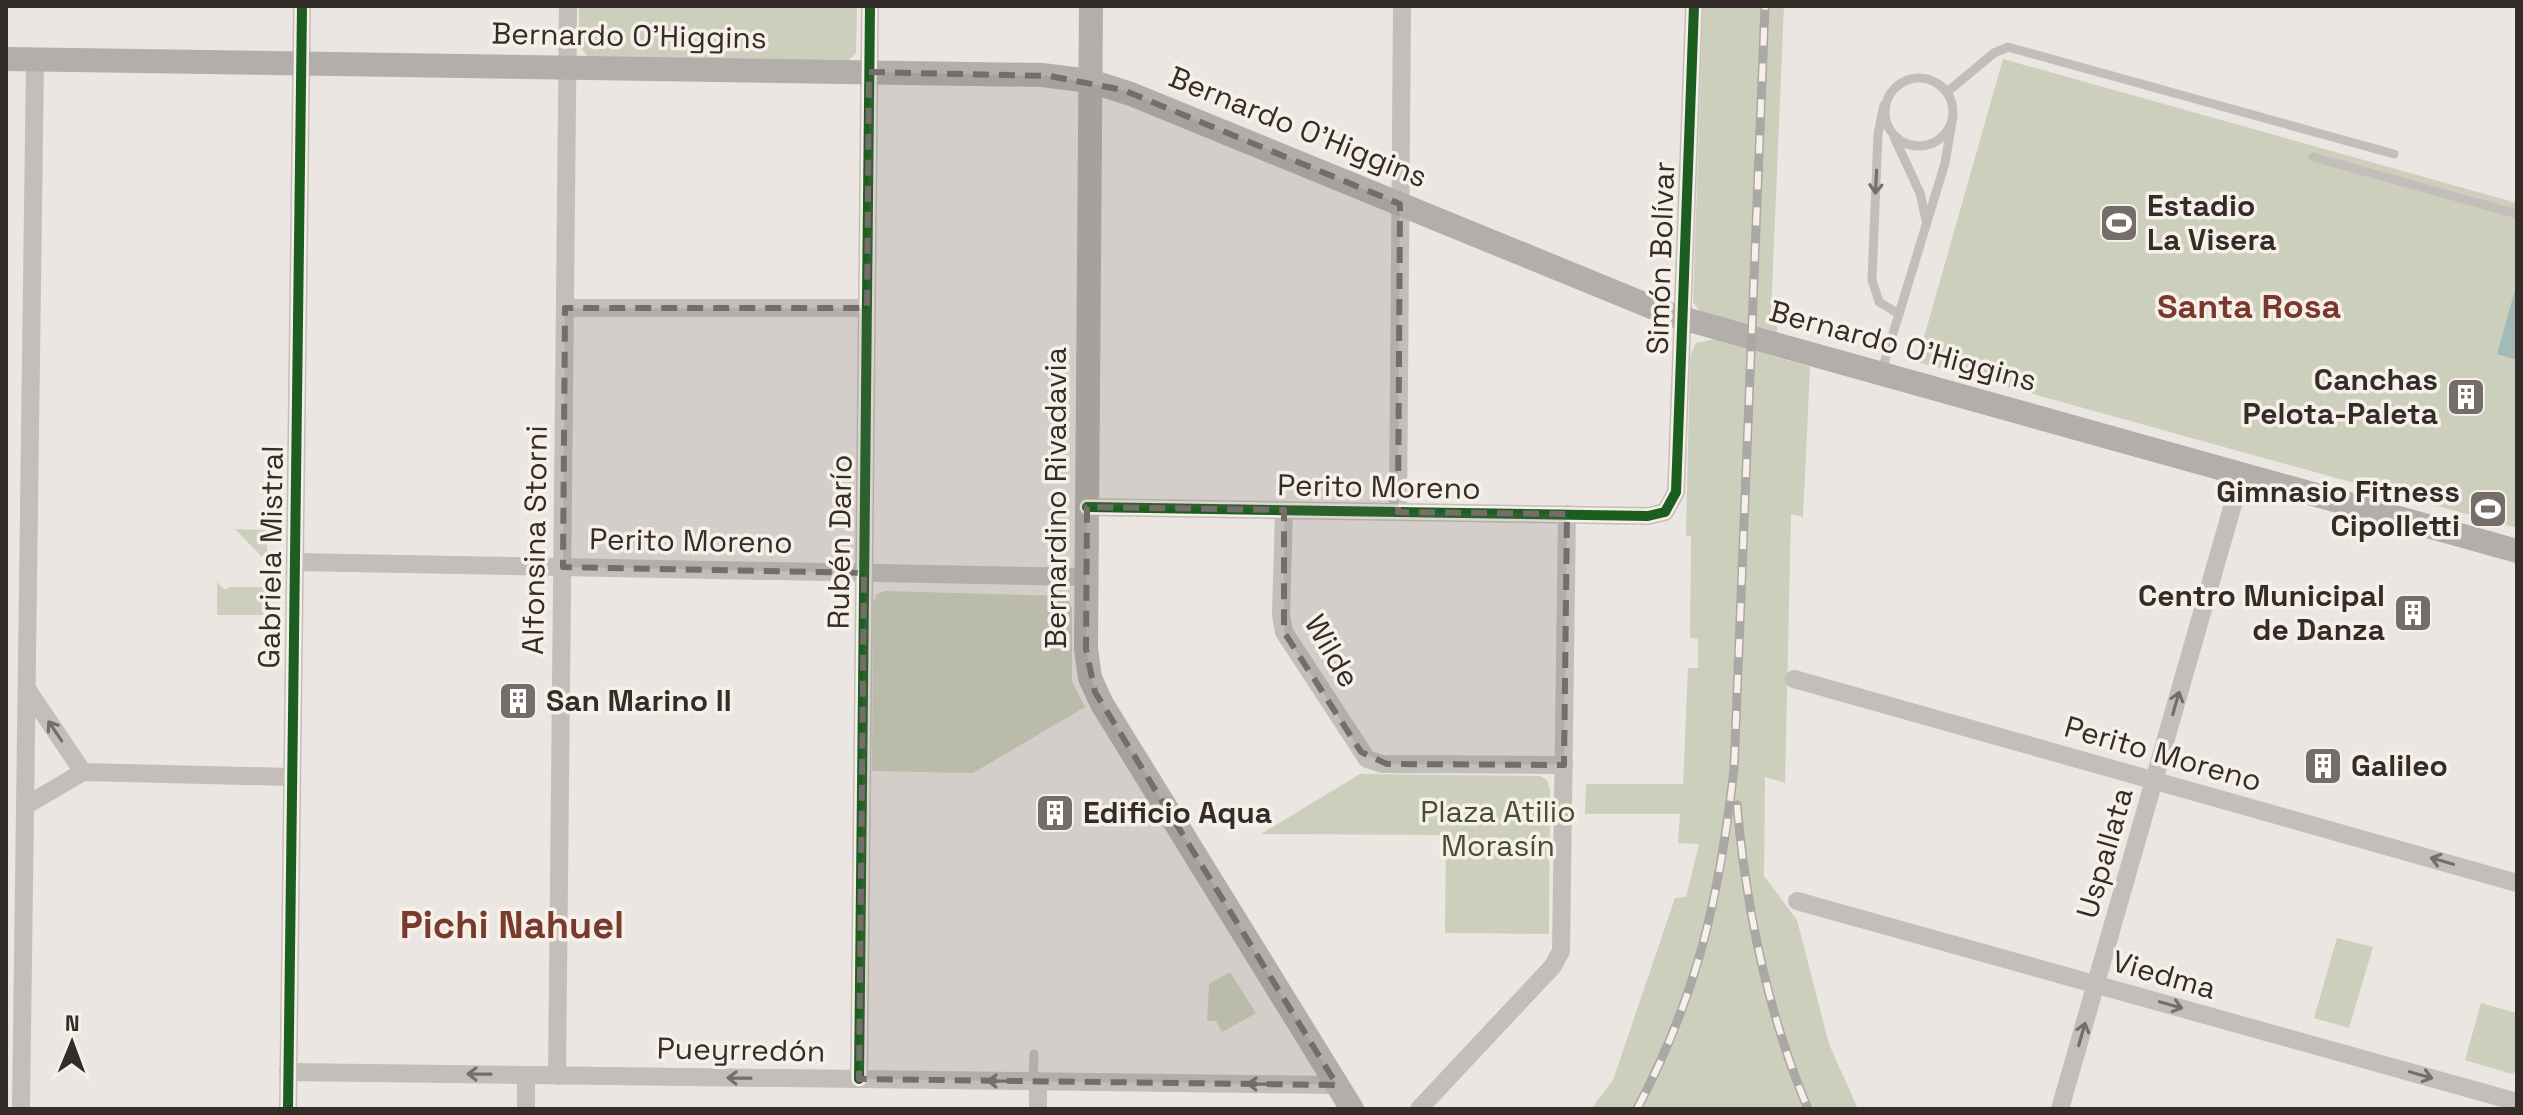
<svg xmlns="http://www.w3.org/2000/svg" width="2523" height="1115" font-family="'Space Grotesk',sans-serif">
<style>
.green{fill:#cdcfbd}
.water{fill:#a0bbb8}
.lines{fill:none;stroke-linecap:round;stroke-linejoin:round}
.lane{stroke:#c4beba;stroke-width:9}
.street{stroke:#c4beba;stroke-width:18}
.secondary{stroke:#b4aeab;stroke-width:24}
.rail-casing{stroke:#aba7a4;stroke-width:9}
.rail{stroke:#f7f0e9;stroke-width:6;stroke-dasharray:18;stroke-linecap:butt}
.cycleway-casing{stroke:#f7f0e9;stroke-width:15}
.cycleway{stroke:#1b5e20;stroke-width:10}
.oneway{stroke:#756e6a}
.marked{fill:#746d69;fill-opacity:0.2;stroke:#746d69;stroke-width:6;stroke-dasharray:16 10;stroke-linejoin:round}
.labels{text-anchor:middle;stroke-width:7;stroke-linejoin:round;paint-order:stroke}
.street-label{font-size:30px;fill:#342c29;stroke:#f7f0e9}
.poi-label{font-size:30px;font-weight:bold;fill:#342c29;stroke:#f7f0e9;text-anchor:start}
.park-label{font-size:30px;fill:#454f30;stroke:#f7f0e9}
.quarter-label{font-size:34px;font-weight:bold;fill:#783a2d;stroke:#f7f0e9}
.district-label{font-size:38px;font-weight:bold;fill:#783a2d;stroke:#f7f0e9}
</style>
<rect width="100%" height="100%" fill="#ebe6e1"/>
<g class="green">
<path d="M579,6H857L856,53L848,61L588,57L579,45Z"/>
<path d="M1703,6H1784L1771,313L1778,323L1777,332L1700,311L1693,302Z"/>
<path d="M2003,59L2517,203V528L1917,362Z"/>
<path d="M1715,339L1810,367L1803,517L1791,514L1785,783L1765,777L1764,876L1797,920L1829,1044L1858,1109H1591L1613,1080L1675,898L1686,897L1699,844L1678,843L1680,814H1585L1586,784H1683L1688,668H1698V639L1690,638L1691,536H1686L1690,356L1696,343Z"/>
<path d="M235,529L267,530V556H261Z"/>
<path d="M217,582L225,590L229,587H267L266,615H217Z"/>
<path d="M885,591L1064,596L1072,607V681L1085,707L973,773L872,771L873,603L877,594Z"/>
<path d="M1360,774L1540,776L1547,780L1550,790L1549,934L1445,933L1446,835L1261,834Z"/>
<path d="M2337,938L2373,947L2349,1028L2314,1018Z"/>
<path d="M1230,972L1256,1013L1222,1032L1216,1021H1207L1209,984Z"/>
<path d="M2481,1003L2517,1013V1070L2512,1074L2465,1060Z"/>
</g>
<path class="water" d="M2517,283V360L2497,354Z"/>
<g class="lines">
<g class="lane">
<circle cx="1919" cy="112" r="34"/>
<path d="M1947,92L1994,53L2008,47L2394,154"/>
<path d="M1884,105L1878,134L1872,280L1879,302L1899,314"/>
<path d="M1894,137L1920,193L1926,220"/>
<path d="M2313,157L2517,214"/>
<path d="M1881,373L1945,163L1953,116"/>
<path d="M1033,1081L1034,1054"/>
</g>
<g class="street">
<path d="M565,308H867"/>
<path d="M1087,507L1648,516L1665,512L1676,492L1694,6"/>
<path d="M1284,510L1281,615L1284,632L1367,759L1382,764L1564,765"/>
<path d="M1398,512L1402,6"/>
<path d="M295,562L1087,577"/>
<path d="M1794,679L2517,883"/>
<path d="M27,689L83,772"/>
<path d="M25,806L83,772L292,777"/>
<path d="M1797,901L2517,1102"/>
<path d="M288,1072L1337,1085"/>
<path d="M557,1076L568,6"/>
<path d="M859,1079L870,6"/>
<path d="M21,1109L35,59"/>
<path d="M288,1109L302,6"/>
<path d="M526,1109V1075"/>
<path d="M1038,1109V1081"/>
<path d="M1419,1109L1553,966L1561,951L1567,514"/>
<path d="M2060,1109L2242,473"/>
</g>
<g class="secondary">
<path d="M1091,6L1086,649L1090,678L1102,704L1352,1109"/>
<path d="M6,59L1042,75L1090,81L1131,94L1671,315L2517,551"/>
</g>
<defs>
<g id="rail">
<path d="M1737,805C1746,908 1768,1014 1808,1109"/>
<path d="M1637,1109C1698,993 1719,899 1734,769L1765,6"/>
</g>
</defs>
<use href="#rail" class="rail-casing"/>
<use href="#rail" class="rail"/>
<defs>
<g id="cycleway">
<path d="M1087,507L1648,516L1665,512L1676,492L1694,6"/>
<path d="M859,1079L870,6"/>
<path d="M288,1109L302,6"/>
</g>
</defs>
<use href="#cycleway" class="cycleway-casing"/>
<use href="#cycleway" class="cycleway"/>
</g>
<defs><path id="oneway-shaft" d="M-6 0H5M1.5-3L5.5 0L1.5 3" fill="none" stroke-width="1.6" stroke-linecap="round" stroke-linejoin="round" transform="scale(2)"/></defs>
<g class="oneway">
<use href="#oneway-shaft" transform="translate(1876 182) rotate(93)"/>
<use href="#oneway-shaft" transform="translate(2176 703) rotate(-74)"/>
<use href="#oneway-shaft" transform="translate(55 731) rotate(-124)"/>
<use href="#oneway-shaft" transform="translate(2442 861) rotate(-164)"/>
<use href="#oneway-shaft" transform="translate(2171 1005) rotate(16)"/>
<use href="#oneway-shaft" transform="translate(2082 1034) rotate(-74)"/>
<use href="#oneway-shaft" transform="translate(479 1074) rotate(-179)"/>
<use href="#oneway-shaft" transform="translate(2421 1075) rotate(16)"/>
<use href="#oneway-shaft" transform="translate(739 1078) rotate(-179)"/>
<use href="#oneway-shaft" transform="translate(999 1081) rotate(-179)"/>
<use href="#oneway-shaft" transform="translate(1259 1084) rotate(-179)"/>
</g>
<path class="marked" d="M869,72L1050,76L1123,90L1400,204L1398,512L1567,514L1564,765L1387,764L1361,752L1284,632V510L1087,507L1086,649L1095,692L1337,1085L859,1079L864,573L563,567L565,308H867Z"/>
<defs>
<symbol id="stadium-square" viewBox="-11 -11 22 22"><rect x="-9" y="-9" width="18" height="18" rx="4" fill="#746d69" stroke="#f7f0e9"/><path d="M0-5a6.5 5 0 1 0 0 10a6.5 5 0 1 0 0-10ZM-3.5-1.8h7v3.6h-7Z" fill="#fff"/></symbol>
<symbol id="building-square" viewBox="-11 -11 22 22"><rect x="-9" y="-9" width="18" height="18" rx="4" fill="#746d69" stroke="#f7f0e9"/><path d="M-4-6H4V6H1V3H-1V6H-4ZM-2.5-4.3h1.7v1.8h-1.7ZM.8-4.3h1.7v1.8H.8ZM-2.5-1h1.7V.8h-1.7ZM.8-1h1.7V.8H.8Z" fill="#fff"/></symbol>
</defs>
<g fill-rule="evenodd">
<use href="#stadium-square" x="2097" y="201" width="44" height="44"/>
<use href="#building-square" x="2444" y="375" width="44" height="44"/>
<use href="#stadium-square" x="2466" y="487" width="44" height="44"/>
<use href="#building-square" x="2391" y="591" width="44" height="44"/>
<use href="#building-square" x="496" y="679" width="44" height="44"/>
<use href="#building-square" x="2301" y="744" width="44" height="44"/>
<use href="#building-square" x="1033" y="791" width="44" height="44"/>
</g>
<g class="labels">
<g class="street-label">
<text transform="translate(629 36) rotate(1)" y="10">Bernardo O'Higgins</text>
<text transform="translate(1298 127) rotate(22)" y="10">Bernardo O'Higgins</text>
<text transform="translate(1661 258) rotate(-88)" y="10">Simón Bolívar</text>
<text transform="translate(1903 346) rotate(15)" y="10">Bernardo O'Higgins</text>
<text transform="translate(1379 487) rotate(1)" y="10">Perito Moreno</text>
<text transform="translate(1056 498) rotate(-90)" y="10">Bernardino Rivadavia</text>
<text transform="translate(535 540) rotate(-89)" y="10">Alfonsina Storni</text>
<text transform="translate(691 541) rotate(1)" y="10">Perito Moreno</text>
<text transform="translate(840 542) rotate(-89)" y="10">Rubén Darío</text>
<text transform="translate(271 557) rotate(-89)" y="10">Gabriela Mistral</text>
<text transform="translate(1332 651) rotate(60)" y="10">Wilde</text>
<text transform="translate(2163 754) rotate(16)" y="10">Perito Moreno</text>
<text transform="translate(2105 853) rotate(-74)" y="10">Uspallata</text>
<text transform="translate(2164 975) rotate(16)" y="10">Viedma</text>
<text transform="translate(741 1050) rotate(1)" y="10">Pueyrredón</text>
</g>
<g class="poi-label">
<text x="2147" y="216">Estadio<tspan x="2147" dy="34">La Visera</tspan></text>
<text x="2438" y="390" text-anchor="end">Canchas<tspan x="2438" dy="34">Pelota-Paleta</tspan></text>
<text x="2460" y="502" text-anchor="end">Gimnasio Fitness<tspan x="2460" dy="34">Cipolletti</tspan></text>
<text x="2385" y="606" text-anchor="end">Centro Municipal<tspan x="2385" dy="34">de Danza</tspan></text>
<text x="546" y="711">San Marino II</text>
<text x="2351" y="776">Galileo</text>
<text x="1083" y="823">Edificio Aqua</text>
</g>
<g class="park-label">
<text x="1498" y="822">Plaza Atilio<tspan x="1498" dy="34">Morasín</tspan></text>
</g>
<g class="quarter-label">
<text x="2249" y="318">Santa Rosa</text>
</g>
<g class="district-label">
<text x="512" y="938">Pichi Nahuel</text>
</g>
</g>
<rect width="2523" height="1115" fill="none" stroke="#342c29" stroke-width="16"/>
<g transform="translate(72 1043) rotate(1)" stroke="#f7f0e9" stroke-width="6" paint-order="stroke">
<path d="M0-6L14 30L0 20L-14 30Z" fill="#342c29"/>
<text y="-12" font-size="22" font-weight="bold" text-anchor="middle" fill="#342c29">N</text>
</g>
</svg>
